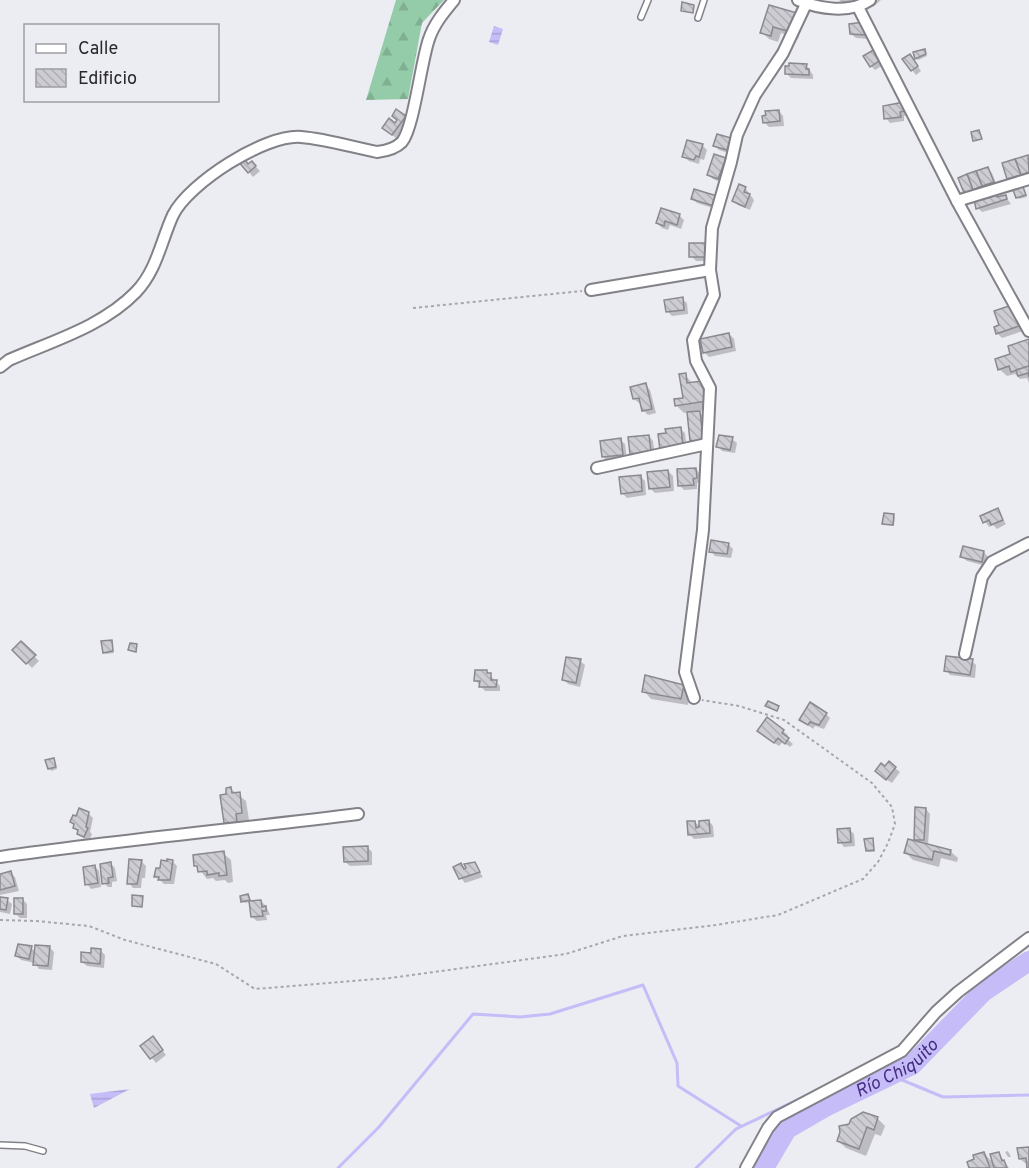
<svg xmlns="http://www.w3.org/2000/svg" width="1029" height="1168" font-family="Overpass,sans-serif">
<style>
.forest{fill:url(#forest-firs)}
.water{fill:url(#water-rules)}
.shadow{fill:#0003}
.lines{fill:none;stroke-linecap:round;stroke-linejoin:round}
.stream{stroke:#c5bcf8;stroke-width:3}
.river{stroke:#c5bcf8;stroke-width:20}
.building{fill:url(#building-back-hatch);stroke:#8a8990;stroke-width:1.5}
.lane-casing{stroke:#828188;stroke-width:8}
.street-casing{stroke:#828188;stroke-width:14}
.path{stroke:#a6a6ab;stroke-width:2;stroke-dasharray:3 3;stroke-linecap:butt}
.lane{stroke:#fff;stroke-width:5}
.street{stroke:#fff;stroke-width:10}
.labels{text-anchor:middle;stroke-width:6;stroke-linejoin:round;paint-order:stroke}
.water-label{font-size:18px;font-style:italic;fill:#442c81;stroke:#ececf3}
</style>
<defs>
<pattern id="forest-firs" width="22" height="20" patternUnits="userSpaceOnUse" patternTransform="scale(1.5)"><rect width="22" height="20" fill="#94cca9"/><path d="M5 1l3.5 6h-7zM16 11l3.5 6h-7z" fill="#80af92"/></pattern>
<pattern id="water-rules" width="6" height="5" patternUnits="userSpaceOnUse" patternTransform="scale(1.5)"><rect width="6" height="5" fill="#c5bcf8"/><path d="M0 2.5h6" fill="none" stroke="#a9a2d5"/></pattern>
<pattern id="building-back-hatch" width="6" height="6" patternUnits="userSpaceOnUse" patternTransform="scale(1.5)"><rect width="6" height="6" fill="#cdccd3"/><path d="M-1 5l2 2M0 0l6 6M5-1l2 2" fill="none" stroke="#b0afb5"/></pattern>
</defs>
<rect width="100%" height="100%" fill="#ececf3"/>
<path class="forest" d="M396,0H444L422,23L408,99L366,100Z"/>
<g class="water">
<path d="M494,26L503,29L498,45L489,42Z"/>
<path d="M130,1089L94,1108L90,1094Z"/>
</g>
<g class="shadow">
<path d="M839,0H851V2L844,4Z"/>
<path d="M867,0H881L873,7Z"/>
<path d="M770,7L803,22L798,39L781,33L778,42L769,39L762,32Z"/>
<path d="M863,24L869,39L856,38L851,34Z"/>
<path d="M875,51L885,64L875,70L871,66Z"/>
<path d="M924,51L927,56L918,60L916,58Z"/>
<path d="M914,61L921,71L916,75L912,70Z"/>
<path d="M806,65L813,75V79L791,78L786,73Z"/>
<path d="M903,103L909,115L904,116V121L890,123L886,118Z"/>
<path d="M779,111L783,116L784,126L769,127L764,122Z"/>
<path d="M405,117L409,121L397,139L384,128L395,125Z"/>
<path d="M730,140L734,144L731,154L719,150L714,145Z"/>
<path d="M702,145L707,150L704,160L700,159L699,164L689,161L684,157Z"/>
<path d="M1027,157L1029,159V178L1013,183L1009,178Z"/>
<path d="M725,160L730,164L723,183L713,179L709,175Z"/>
<path d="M252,163L260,171L253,177L249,172Z"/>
<path d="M987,168L992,173L997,186L970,197L966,193L960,179Z"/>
<path d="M1022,185L1027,197L1019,199L1017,197Z"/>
<path d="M740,186L746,189L754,200L750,210L738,205L734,201Z"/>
<path d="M695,191L719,210L697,203L692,198Z"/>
<path d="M995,194L999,198L1005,196L1011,204L982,212L978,208Z"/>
<path d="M679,215L684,220L681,229L670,225L668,230L662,228L657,223Z"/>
<path d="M691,244L710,261H696L691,256Z"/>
<path d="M682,299L687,303L688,314L672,316L667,311Z"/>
<path d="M1012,307L1023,331L1002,338L997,333Z"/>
<path d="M729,334L734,339L736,351L709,357L704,352Z"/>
<path d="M1029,341V383L1027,378L1020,379L1015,374L1007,376L999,369Z"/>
<path d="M685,375L693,384L700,383L708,390L713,408L698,411L704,417L707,444L696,445L691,441L688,412L684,413L677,406L685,399Z"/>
<path d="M646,385L650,390L656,413L648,415L643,410L641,403H639L634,399Z"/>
<path d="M680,429L685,433L687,451L666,454Z"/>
<path d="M649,436L653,441L655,456L636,458L631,453Z"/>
<path d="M732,439L737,443L735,453L722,451L718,446Z"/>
<path d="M620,440L625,444L627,459L608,461L603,457Z"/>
<path d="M696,469L700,474L701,482L697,483V489L684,490L680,486Z"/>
<path d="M668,471L673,476L674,491L655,493L650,488Z"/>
<path d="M640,476L645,481L646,495L627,498L622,493Z"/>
<path d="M997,510L1006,524L997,529L993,525L989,527L982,517Z"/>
<path d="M893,515L895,517L894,526L886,525L884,524Z"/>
<path d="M728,544L733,549L731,558L715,556L711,551Z"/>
<path d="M984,552L988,557L986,566L967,561L962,557Z"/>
<path d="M111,641L114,653L106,654L104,652Z"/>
<path d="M21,643L39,661L32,668L14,650Z"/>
<path d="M580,661L585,665L580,687L568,684L564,680Z"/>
<path d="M972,661L976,665L975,678L950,675L946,670Z"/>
<path d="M486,671L500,686V691H485L476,681Z"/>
<path d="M683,686L690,693L688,705L651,699L644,691Z"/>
<path d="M826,714L830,718L824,729L815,726L813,729L800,719Z"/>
<path d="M783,731L788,735L786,738L793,744L790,747L783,742L779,746L764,736Z"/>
<path d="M53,760L57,769L51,771L47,761Z"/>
<path d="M886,768H895L900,772L892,783L881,776Z"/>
<path d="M231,789L246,801L249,820L243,821L244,828L233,830L225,823L228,795Z"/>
<path d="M926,809L930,814L928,845L950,851L958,858L957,862L941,858L939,867L913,860L906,853L919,843L915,839Z"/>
<path d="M88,813L93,818L90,832L92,834L89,841L83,838L74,827Z"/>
<path d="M709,821L713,826L714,837L694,839L689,834L695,822L701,828Z"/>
<path d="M849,829L854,834L855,846L844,847L840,842Z"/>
<path d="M872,840L875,852H869L867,851Z"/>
<path d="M367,847L372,852V865L350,866L345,862Z"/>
<path d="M223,853L231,860L233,882L228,883L225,880L216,881L213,878L207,879L196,865Z"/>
<path d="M141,861L146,866L145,878H142L141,888H133L129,883Z"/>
<path d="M173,862L177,866L174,884H164L156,876Z"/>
<path d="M111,864L115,868L117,881L112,882V887H108L104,883Z"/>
<path d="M474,864L483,877L465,883L461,878V865L469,873Z"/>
<path d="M94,866L99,871L101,887L91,889L87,884Z"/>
<path d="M10,873L15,877L19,891L0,895V875Z"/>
<path d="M248,895L251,902L261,901L266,906L270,915H266L267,920L257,921L252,917L250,902L245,903L243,901Z"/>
<path d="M0,899L7,900L12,904L10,914L0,912Z"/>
<path d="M22,899L27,904V918H20L16,914Z"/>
<path d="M49,947L54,952L52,970L39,969L35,963L21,960L17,956L31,948L36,952Z"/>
<path d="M101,951L105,955L104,968L87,966L82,962Z"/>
<path d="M157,1043L166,1055L156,1063L142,1046Z"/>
<path d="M877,1118L885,1126L881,1136L875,1134L866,1156L846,1148L838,1141Z"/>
<path d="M1029,1148V1168L1028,1163H1025L1020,1159Z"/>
<path d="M1008,1151L1011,1157H1008L1005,1152Z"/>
<path d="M984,1153L995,1165L999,1154L1009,1168H970Z"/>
</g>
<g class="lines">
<g class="stream">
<path d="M890,1075L943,1097L1029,1095"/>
<path d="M338,1168L379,1127L473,1014L520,1017L550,1014L643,985L677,1063L678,1086L741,1126"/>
<path d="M696,1168L736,1129L814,1092"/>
</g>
<path class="river" id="s1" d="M764,1168L787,1129L825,1107L912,1065L983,992L1029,961"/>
</g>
<g class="building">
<path d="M682,2L694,5L693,13L681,11Z"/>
<path d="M769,5L797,13L791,32L773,27L771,36L760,33Z"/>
<path d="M864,22L865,35L850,34L849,24Z"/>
<path d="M875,49L882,59L870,67L863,56Z"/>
<path d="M925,49L926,54L915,59L913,52Z"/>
<path d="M910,54L918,66L911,71L902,59Z"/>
<path d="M789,63L807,64L806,69H809V75L785,74V66H789Z"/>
<path d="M904,102L905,111L900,112L901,117L884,119L883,106Z"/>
<path d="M396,109L406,116L392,135L382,128L389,118L395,123L397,120L392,116Z"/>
<path d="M779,110L780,121L763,123L762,116L766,115L765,111Z"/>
<path d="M979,130L982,139L973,141L971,132Z"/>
<path d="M717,134L731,138L727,150L713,146Z"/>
<path d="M687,140L703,144L699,157L696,156L694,160L682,157Z"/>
<path d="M714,154L726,158L718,179L707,175Z"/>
<path d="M1028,155L1029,172L1021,175L1015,159Z"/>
<path d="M243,157L248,164L252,161L256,166L248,173L238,161Z"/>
<path d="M1015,159L1021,175L1007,179L1002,163Z"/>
<path d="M988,167L994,182L982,186L976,171Z"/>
<path d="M976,171L982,186L973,190L967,174Z"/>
<path d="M967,174L973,190L964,193L958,178Z"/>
<path d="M739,184L746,187L744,192L750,194L745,207L732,201Z"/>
<path d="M1022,184L1026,195L1016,198L1012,187Z"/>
<path d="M694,189L717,196L714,206L691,199Z"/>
<path d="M995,193L997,197L1006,195L1007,199L976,209L974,199Z"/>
<path d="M661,208L680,214L677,225L665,221L664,226L656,223Z"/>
<rect x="689" y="243" width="17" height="14"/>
<path d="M683,297L684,310L666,312L664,300Z"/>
<path d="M1012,305L1019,326L996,334L994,327L999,325L994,311Z"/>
<path d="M729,333L732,347L703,353L700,339Z"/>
<path d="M1029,339V366L1011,372L1009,366L998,370L995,359L1010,354L1008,346Z"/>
<path d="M1029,366V377L1028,373L1018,376L1016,370Z"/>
<path d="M686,373L687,383L701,381L707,401L675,406L674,399L683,398L679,374Z"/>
<path d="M646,383L652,409L642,411L639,398L633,399L630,387Z"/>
<path d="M700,411L703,440L690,441L687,412Z"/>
<path d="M681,427L683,447L660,450L658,434L666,433L665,429Z"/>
<path d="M649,435L651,452L630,454L628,437Z"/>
<path d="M719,435L733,437L730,450L716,447Z"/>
<path d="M621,438L623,455L602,457L600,441Z"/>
<path d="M696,468L697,478L693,479L694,485L678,486L677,469Z"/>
<path d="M668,470L670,487L649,489L647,472Z"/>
<path d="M641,475L642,491L621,494L619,477Z"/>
<path d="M998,508L1003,520L991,525L989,520L983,523L980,516Z"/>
<path d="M884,513L894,514L893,525L882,524Z"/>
<path d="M711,540L729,543L727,554L709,552Z"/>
<path d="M963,546L984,551L982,562L960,557Z"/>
<path d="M112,640L113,651L103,653L101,641Z"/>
<path d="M21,641L36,655L26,664L12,650Z"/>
<path d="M130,643L137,644L136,652L128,650Z"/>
<path d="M946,656L973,659L970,675L944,671Z"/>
<path d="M566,657L581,659L576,683L562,680Z"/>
<path d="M475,670H487V673H491V680H497L496,687H479L480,681H474Z"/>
<path d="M645,675L684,685L681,699L642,692Z"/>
<path d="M768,701L779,706L777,711L765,706Z"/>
<path d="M810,702L827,713L819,725L810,722L808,725L799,720Z"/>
<path d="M767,717L784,730L782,733L789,738L785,744L778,738L774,743L757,731Z"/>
<path d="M54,758L56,767L48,769L45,760Z"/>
<path d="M889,761L896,767L886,780L875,771L881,763L885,766Z"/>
<path d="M231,787L232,793L240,792L242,813L236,814L237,822L224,823L220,795L226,794V788Z"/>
<path d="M915,807L926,808L924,840H914Z"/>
<path d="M79,808L89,812L86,827L88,828L84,837L77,834L78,830L73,828L74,824L70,822L73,815L76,816Z"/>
<path d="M709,820L710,833L688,835L687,821H695L696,828L699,827V821Z"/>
<path d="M850,828L851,842L838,843L837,829Z"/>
<path d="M873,838L874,850L866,851L864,839Z"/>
<path d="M908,839L951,850L950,855L934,851L932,860L904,853Z"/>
<path d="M368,846V861L344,862L343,847Z"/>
<path d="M224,851L227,875L219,876V873L207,875V871L198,872L197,866H194L193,855Z"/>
<path d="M129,859L142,860L137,884H127Z"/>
<path d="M167,859L173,860L170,880H158L159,877H154L156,868H160L161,860L167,861Z"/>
<path d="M111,862L113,877L108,878L109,883L102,884L100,864Z"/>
<path d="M475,862L480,872L459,879L453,867L461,863L464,869L466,868L464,864Z"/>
<path d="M95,865L98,883L85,885L83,867Z"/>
<path d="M11,871L15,886L0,890V874Z"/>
<path d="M248,894L250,900L241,902L240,896Z"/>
<path d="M132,895L143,896L142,907L132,906Z"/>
<path d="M0,897L8,898L6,910L0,909Z"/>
<rect x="14" y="898" width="9" height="16"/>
<path d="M261,900L262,907L266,906V911H262L263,916L251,917L249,901Z"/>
<path d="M18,944L32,946L29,959L15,956Z"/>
<path d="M35,945L50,946L48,966L33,965Z"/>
<path d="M91,948L101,949L100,964L81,962V952L91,953Z"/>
<path d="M153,1036L163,1050L150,1059L140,1046Z"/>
<path d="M863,1112L878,1117L874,1130L867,1127L859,1149L837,1141L840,1132L839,1126L849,1124L851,1119Z"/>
<path d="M1029,1147V1168H1027L1026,1158L1019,1159L1017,1148Z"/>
<path d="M984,1152L990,1168H969L967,1162L974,1159L973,1155Z"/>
<path d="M999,1152L1002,1161L1004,1160L1007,1168H994L990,1154Z"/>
</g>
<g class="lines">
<defs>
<g id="lane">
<path d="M641,17L648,0"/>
<path d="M698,18L704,0"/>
<path d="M0,1145L25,1146L43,1151"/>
</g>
<g id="street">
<path d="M798,0C819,9 850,14 870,0"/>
<path d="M858,7L957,201L1029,331"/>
<path d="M957,201L1029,179"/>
<path d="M591,290L710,270"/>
<path d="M0,367L9,360C52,341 102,327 136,292C157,270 161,241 173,215C189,183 265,134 301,137C326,139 352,147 377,152C386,151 395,149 402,142C414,127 421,61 429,39C434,24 444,12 454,0"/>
<path d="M597,468L707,444"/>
<path d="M965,654L982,577L992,562L1029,543"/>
<path d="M694,698L685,672L703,530L710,388L696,361L693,340L714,295L710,270L712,228L731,162L737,135L755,95L783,53L806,4"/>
<path d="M0,857C119,840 239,829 358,814"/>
<path d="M746,1168L768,1128L777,1117L902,1051L936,1012L958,992L1029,938"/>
</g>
</defs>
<use href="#lane" class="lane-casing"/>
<use href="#street" class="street-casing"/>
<g class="path">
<path d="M413,308L582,291"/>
<path d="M0,920L36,921L89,926L125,940L216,964L255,989L390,978L566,954L623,936L716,925L778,915L863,879L878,862L888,843L895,824L892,807L872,783L784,720L739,706L702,700"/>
</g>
<use href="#lane" class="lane"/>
<use href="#street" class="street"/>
</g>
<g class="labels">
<g class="water-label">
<text dy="6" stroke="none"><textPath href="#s1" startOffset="171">Río Chiquito</textPath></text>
</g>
</g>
<rect x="24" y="24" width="195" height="78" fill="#ececf3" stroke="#9e9ea3" stroke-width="1.5"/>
<rect x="36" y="44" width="30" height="9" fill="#ffffff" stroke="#9e9ea3" stroke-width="1.5"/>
<text x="78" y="54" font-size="18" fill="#29282b">Calle</text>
<rect x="36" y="69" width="30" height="18" fill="url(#building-back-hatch)" stroke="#9e9ea3" stroke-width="1.5"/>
<text x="78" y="84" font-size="18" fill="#29282b">Edificio</text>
</svg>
